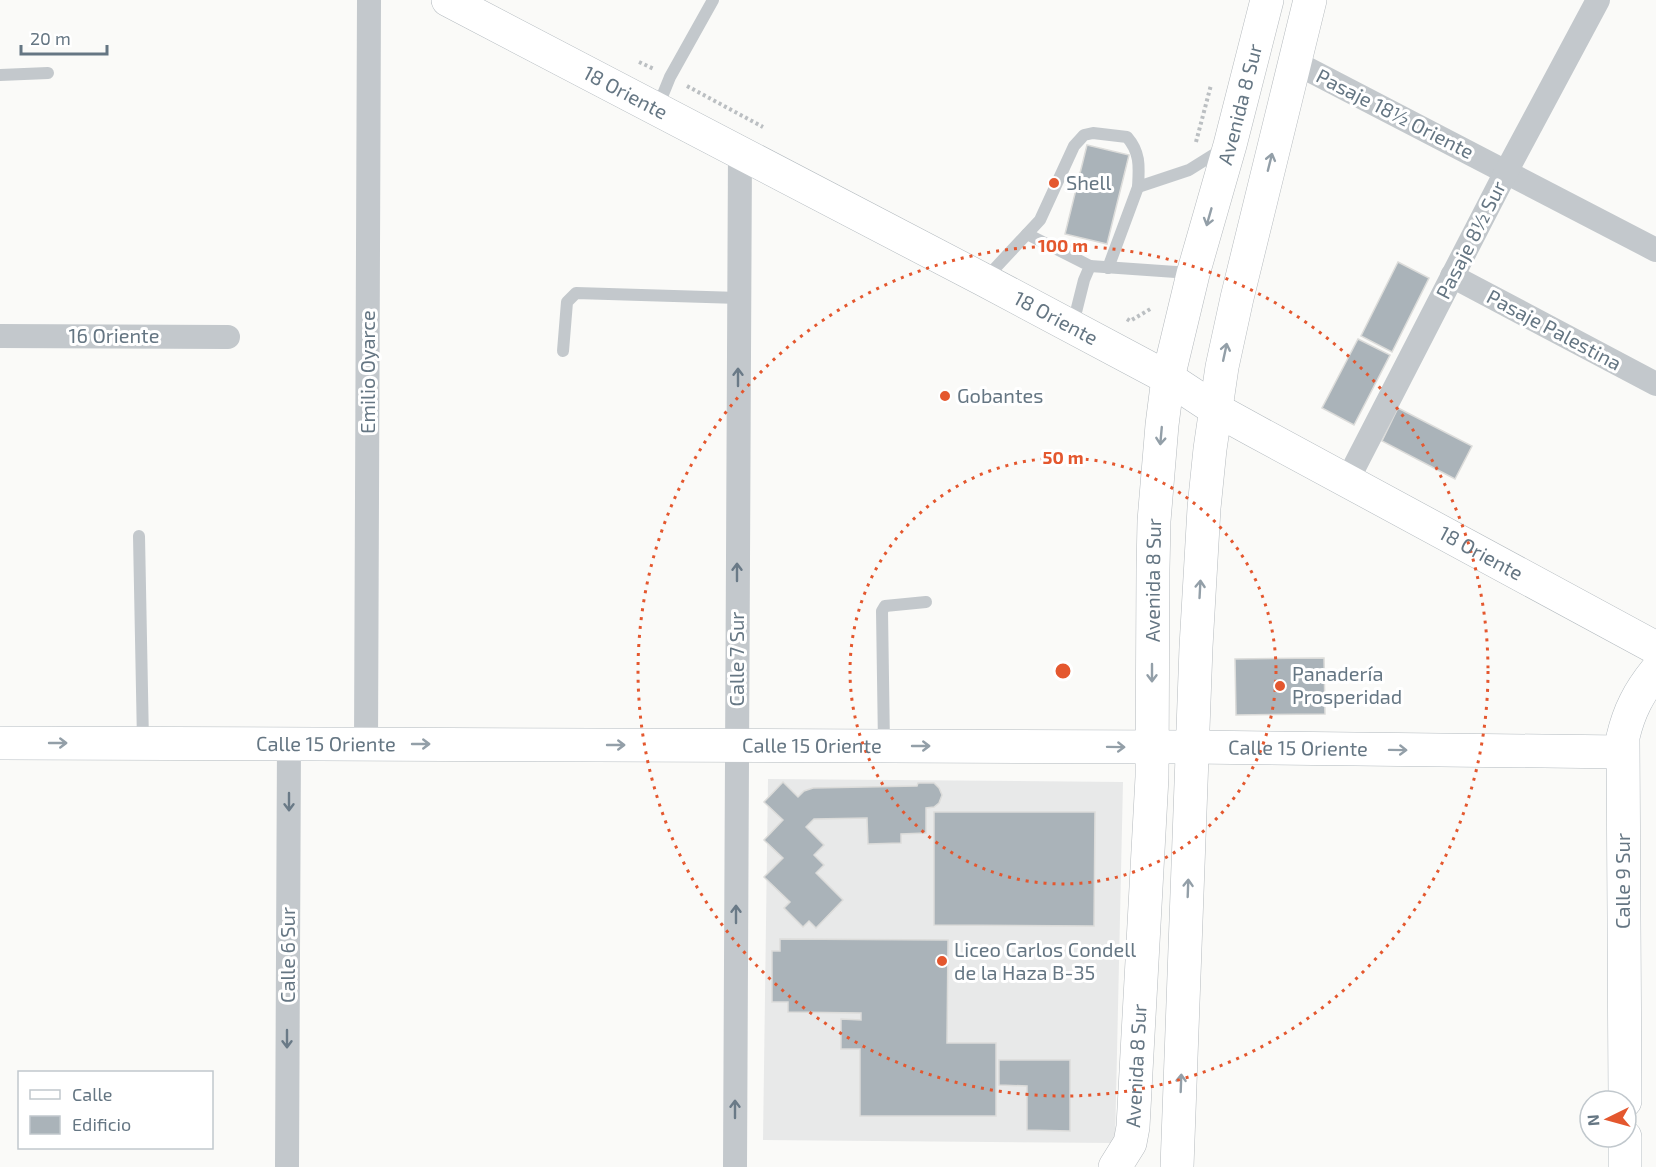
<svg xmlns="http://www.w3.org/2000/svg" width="1656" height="1167" font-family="'Exo 2',sans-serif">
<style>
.built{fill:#e8e9e9}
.building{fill:#aab3b9;stroke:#dcdcda;stroke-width:1.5}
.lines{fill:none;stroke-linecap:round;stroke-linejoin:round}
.secondary-casing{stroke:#b3babf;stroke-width:34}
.primary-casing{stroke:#b5babe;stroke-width:34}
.path{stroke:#bbbfc2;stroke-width:4;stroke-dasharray:3 3;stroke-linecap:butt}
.lane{stroke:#c3c8cc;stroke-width:12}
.street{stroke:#c3c8cc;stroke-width:24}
.secondary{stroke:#fff;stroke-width:33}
.primary{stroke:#fff;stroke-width:33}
.oneway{stroke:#939fa8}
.oneway2{stroke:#6a7a87}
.ring{fill:none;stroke:#e4572e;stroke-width:3;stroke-dasharray:3 6}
.poi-dot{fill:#e4572e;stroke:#fff;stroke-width:2}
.labels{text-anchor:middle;stroke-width:6;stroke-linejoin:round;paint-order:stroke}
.street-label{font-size:20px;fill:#657683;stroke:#fff}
.poi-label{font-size:20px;fill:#657683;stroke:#fff;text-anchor:start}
.centre{fill:#e4572e;stroke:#fff;stroke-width:3}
.ring-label{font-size:18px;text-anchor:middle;font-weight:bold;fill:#e4572e;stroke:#fff;stroke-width:6;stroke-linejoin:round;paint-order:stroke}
</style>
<rect width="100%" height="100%" fill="#fafaf8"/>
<path class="built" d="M768,779L1123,782L1115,1143L763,1140Z"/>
<g class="building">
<path d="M1087,145L1129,155L1107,244L1065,234Z"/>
<path d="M1398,262L1429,278L1392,352L1361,336Z"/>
<path d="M1358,339L1390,355L1354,425L1322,408Z"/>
<path d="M1398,408L1472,446L1455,479L1382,441Z"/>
<path d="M1324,658L1325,714L1236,715L1235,659Z"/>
<path d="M783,782L798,797L804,791L813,788L917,786L918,783H934L939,788L942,795L939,803L934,807L926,808V833L901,834V843L868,844L867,818L814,819L806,827L824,845L814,855L824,865L816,873L843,900L816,928L809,921L803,927L784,908L790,902L764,877L783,858L764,840L783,820L764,802Z"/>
<path d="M934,812H1095L1094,926L934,925Z"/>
<path d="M780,939L948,940L947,1043H996V1116H860V1049H841V1019L861,1020V1013L788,1012V1002H772V951H780Z"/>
<path d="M999,1060H1070V1131L1027,1130V1086L999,1085Z"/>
</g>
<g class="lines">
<defs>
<g id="secondary">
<path id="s1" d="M448,0L984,280L1168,378L1215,409L1255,431L1656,648"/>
<path id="s2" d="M0,743L1192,747L1622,752"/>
<path d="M1625,1101L1623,737C1629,711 1639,692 1656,671"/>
<path d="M1625,1167V1137"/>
</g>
<g id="primary">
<path id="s3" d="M1115,1167L1130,1143L1133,1127L1152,777L1153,569L1154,521L1162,425L1168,378L1193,274L1230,145L1267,0"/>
<path d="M1177,1167L1196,647L1204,508L1210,449L1222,367L1237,298L1310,0"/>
</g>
</defs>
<use href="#secondary" class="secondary-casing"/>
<use href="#primary" class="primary-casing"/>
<g class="path">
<path d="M639,62L654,69"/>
<path d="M687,86L763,127"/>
<path d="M1196,142L1211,85"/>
<path d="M1127,319L1130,321L1152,308"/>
</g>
<g class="lane">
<path d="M0,75L48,73"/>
<path d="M657,109L670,77L713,0"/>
<path d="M1027,234L1090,266L1084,280L1073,324"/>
<path d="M1090,266L1190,273"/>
<path d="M1108,268L1138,187"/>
<path d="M985,279L1040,220L1074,146L1084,135L1093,133L1127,137C1141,153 1139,168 1138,187L1189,170L1221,150"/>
<path d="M563,351L567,302L576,293L739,298"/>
<path d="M139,536L143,742"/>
<path d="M884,745L882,611L885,606L926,602"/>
</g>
<g class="street">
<path d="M1294,62L1656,250"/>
<path d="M1452,276L1656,384"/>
<path d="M0,336L228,337"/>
<path d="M1347,481L1506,172L1598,0"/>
<path d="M366,744L369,0"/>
<path d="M287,1167L289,743"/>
<path d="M735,1167L740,152"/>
</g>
<use href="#secondary" class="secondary"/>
<use href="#primary" class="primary"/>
</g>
<defs><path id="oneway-shaft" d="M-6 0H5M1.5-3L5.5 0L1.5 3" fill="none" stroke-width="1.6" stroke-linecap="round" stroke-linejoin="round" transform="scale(1.5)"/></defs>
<g class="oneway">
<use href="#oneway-shaft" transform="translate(1270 162) rotate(-76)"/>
<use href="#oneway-shaft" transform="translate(1209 217) rotate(106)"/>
<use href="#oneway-shaft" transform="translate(1225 352) rotate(-78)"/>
<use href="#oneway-shaft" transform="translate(1161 436) rotate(95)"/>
<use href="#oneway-shaft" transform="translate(1200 589) rotate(-87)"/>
<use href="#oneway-shaft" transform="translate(1152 673) rotate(90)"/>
<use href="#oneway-shaft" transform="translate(58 743)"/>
<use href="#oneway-shaft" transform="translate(421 744)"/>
<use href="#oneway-shaft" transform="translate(616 745)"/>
<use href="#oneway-shaft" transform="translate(921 746)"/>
<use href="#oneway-shaft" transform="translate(1116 747) rotate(1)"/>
<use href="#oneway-shaft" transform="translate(1398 750) rotate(1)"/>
<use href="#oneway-shaft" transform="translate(1188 888) rotate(-88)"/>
<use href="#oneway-shaft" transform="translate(1181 1083) rotate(-88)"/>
</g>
<g class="oneway2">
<use href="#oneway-shaft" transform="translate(738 377) rotate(-90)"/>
<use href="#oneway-shaft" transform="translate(737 572) rotate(-90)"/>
<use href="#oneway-shaft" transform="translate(289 802) rotate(90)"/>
<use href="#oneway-shaft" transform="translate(736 914) rotate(-90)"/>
<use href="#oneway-shaft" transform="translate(287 1039) rotate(90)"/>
<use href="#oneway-shaft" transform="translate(735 1109) rotate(-90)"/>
</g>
<g class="ring">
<circle cx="1063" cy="671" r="213"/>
<circle cx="1063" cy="671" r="425"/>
</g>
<g class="poi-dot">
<circle cx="1054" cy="183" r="6"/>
<circle cx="945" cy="396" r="6"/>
<circle cx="1280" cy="686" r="6"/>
<circle cx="942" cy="961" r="6"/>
</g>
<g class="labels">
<g class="street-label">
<text dy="7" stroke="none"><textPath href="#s1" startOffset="200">18 Oriente</textPath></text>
<text dy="7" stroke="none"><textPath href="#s3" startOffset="1078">Avenida 8 Sur</textPath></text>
<text transform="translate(1395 114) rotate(27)" y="7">Pasaje 18½ Oriente</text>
<text transform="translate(1471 240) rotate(-63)" y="7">Pasaje 8½ Sur</text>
<text dy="7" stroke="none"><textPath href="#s1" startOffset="686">18 Oriente</textPath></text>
<text transform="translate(1554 330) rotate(28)" y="7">Pasaje Palestina</text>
<text x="114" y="343">16 Oriente</text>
<text transform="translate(368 372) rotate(-90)" y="7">Emilio Oyarce</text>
<text dy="7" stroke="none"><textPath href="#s1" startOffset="1172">18 Oriente</textPath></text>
<text dy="7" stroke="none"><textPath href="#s3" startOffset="592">Avenida 8 Sur</textPath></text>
<text transform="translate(737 659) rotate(-90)" y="7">Calle 7 Sur</text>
<text dy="7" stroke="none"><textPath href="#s2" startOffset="326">Calle 15 Oriente</textPath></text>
<text dy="7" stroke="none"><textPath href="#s2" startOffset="812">Calle 15 Oriente</textPath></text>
<text dy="7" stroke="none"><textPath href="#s2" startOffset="1298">Calle 15 Oriente</textPath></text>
<text transform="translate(1623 881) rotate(-90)" y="7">Calle 9 Sur</text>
<text transform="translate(288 955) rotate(-90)" y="7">Calle 6 Sur</text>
<text dy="7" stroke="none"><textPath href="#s3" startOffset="106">Avenida 8 Sur</textPath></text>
</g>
<g class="poi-label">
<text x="1066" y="190">Shell</text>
<text x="957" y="403">Gobantes</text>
<text x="1292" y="681">Panadería<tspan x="1292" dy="23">Prosperidad</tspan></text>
<text x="954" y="957">Liceo Carlos Condell<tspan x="954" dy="23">de la Haza B-35</tspan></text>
</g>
</g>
<circle cx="1063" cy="671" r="9" class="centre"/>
<g class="ring-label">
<text x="1063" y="252">100 m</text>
<text x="1063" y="464">50 m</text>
</g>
<rect x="18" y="1071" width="195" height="78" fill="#ffffff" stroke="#c1c8cd" stroke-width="1.5"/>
<rect x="30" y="1090" width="30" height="9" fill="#ffffff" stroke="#c1c8cd" stroke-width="1.5"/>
<text x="72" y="1101" font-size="18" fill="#657683">Calle</text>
<rect x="30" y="1116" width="30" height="18" fill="#aab3b9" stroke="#c1c8cd" stroke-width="1.5"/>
<text x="72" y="1131" font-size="18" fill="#657683">Edificio</text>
<g transform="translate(1608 1119) rotate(265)"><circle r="28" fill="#ffffff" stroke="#c1c8cd" stroke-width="1.5"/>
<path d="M0-4.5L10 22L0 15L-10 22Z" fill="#e4572e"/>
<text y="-9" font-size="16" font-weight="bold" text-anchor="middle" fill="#657683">N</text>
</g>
<path d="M21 45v9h86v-9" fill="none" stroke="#657683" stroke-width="3"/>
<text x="30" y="45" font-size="18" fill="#657683" stroke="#ffffff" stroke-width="4.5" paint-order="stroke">20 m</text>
</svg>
